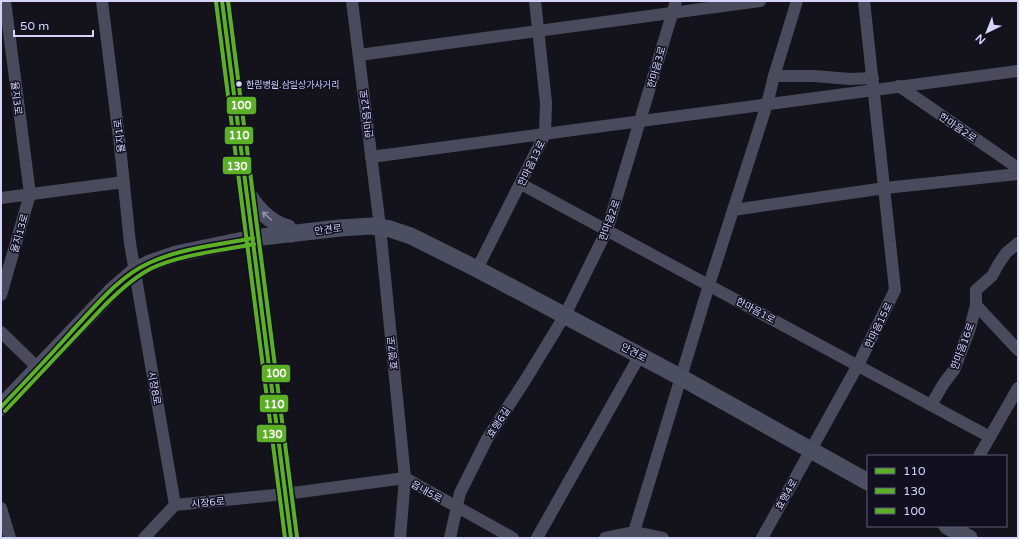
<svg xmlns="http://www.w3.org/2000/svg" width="1019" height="539" font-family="'Varela Round','Noto Sans KR',sans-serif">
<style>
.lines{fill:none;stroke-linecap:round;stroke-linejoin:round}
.street{stroke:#4a4a5d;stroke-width:12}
.secondary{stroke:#4c4e62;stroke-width:17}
.bus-1-casing{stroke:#110f20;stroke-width:7}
.bus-2-casing{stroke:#110f20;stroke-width:7}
.bus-3-casing{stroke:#110f20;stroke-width:7}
.bus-1{stroke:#5bb025;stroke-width:4}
.bus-2{stroke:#5bb025;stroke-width:4}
.bus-3{stroke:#5bb025;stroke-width:4}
.oneway{stroke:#9090ae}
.bus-dot{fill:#d4d3fb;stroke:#110f20;stroke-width:1.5}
.labels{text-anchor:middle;stroke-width:3;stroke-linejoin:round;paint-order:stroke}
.bus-label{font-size:9px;fill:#d4d3fb;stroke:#110f20;text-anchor:start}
.street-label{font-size:10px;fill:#d4d3fb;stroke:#110f20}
.line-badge{stroke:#110f20;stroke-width:1.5}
.badge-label{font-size:11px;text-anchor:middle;font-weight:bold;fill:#fff}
</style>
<rect width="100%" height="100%" fill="#14131c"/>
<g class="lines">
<g class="street">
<path d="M102,1L120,146L130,243L175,505"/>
<path d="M352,1L380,227L405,478L400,538"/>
<path d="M359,55L760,1"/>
<path d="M774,76H814L850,79L873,78"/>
<path d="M899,86L1018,168"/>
<path d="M371,157L1018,71"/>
<path d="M521,184L990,437"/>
<path d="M1,198L124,182"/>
<path d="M733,210L885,188L1018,174"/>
<path d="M477,269L545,134L546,103L535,1"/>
<path d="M1,295L30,194L5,1"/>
<path d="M976,305L1018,350"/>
<path d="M1,332L38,368"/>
<path d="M931,405L944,383L954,370L970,328L976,305V290L992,276L998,265L1006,253L1018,243"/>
<path d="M979,456L1018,388"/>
<path d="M1,508L10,538"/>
<path d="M634,532L709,285L767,104L774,76L797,1"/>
<path d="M144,538L175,505L285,494L405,478L513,538"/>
<path d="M450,538L460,493L487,439L526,379L565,315L607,230L676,1"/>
<path d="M537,538L640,355"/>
<path d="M605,538L634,532L663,538"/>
<path d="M762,538L858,365L895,290L864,1"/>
</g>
<g class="secondary">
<path d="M222,1L291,538"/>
<path d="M248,194C257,209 271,223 288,228L291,234"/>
<path d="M1,407L113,290L135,271L150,263L176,254L253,238L340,228L371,226L390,229L411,236L477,269L682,378L868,482"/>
<path d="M947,526L969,538"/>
</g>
<defs>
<g id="bus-1">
<path d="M222,1L291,538"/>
<path d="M1,407C25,382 49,357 72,331C95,307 118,277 149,263C181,248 219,245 253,238"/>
</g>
<g id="bus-2">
<path d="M216,2L285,538"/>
<path d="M5,411L105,305C119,291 134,277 152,268C183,254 220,251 254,244"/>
</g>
<path id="bus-3" d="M228,1L297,537"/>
</defs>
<use href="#bus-1" class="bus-1-casing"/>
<use href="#bus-2" class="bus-2-casing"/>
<use href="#bus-3" class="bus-3-casing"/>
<use href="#bus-1" class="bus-1"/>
<use href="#bus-2" class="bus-2"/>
<use href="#bus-3" class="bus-3"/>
</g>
<defs><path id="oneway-shaft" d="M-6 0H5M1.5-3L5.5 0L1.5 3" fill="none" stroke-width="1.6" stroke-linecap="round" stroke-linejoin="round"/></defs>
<use class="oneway" href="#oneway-shaft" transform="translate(267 216) rotate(-138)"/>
<circle class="bus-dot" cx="239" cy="84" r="3.5"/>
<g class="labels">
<g class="bus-label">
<text x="246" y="88">한림병원.삼일상가사거리</text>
</g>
<g class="street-label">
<text transform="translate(656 67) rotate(-74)" y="4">한마음3로</text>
<text transform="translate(17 98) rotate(83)" y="4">율지3로</text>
<text transform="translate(366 114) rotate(-97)" y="4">한마음12로</text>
<text transform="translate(958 127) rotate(34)" y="4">한마음2로</text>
<text transform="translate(119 136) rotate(-97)" y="4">율지1로</text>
<text transform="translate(531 163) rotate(-64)" y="4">한마음13로</text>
<text transform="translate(609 220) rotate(-70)" y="4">한마음2로</text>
<text transform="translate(328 229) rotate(-7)" y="4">안견로</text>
<text transform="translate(19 233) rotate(-74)" y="4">율지13로</text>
<text transform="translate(756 310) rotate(28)" y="4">한마음1로</text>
<text transform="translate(878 325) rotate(-64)" y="4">한마음15로</text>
<text transform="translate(962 346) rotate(-69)" y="4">한마음16로</text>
<text transform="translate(634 352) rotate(28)" y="4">안견로</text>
<text transform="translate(392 353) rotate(-96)" y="4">효행7로</text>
<text transform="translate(155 388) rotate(80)" y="4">시장8로</text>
<text transform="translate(498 422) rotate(-57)" y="4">효행6길</text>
<text transform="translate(427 491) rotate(29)" y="4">읍내5로</text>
<text transform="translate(786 494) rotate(-61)" y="4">효행4로</text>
<text transform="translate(208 502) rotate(-5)" y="4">시장6로</text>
</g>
</g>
<g class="line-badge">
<rect x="226" y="96" width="31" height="19" rx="4" fill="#5bb025"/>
<rect x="224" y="126" width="30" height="19" rx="4" fill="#5bb025"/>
<rect x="222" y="156" width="30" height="19" rx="4" fill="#5bb025"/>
<rect x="261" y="364" width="30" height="19" rx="4" fill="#5bb025"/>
<rect x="259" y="394" width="30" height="19" rx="4" fill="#5bb025"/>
<rect x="256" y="424" width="31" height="19" rx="4" fill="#5bb025"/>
</g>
<g class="badge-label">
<text x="241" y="109">100</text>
<text x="239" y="139">110</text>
<text x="237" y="170">130</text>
<text x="276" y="377">100</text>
<text x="274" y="408">110</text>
<text x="272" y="438">130</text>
</g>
<rect width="1019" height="539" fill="none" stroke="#d4d3fb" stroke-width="4"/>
<rect x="867" y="455" width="140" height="72" fill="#110f20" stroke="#5f5d78"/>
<rect x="875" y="468" width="20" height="6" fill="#5bb025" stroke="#5f5d78"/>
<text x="903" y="475" font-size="12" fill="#d4d3fb">110</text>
<rect x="875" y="488" width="20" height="6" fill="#5bb025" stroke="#5f5d78"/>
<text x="903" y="495" font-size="12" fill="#d4d3fb">130</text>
<rect x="875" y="508" width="20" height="6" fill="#5bb025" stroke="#5f5d78"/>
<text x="903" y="515" font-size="12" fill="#d4d3fb">100</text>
<g transform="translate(987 32) rotate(223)" stroke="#110f20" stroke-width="3" paint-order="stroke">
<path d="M0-3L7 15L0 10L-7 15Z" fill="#d4d3fb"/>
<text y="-6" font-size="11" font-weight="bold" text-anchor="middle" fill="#d4d3fb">N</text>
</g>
<path d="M14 30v6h79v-6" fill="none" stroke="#d4d3fb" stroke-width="2"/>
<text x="20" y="30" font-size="12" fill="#d4d3fb" stroke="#110f20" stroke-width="3" paint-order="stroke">50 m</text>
</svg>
